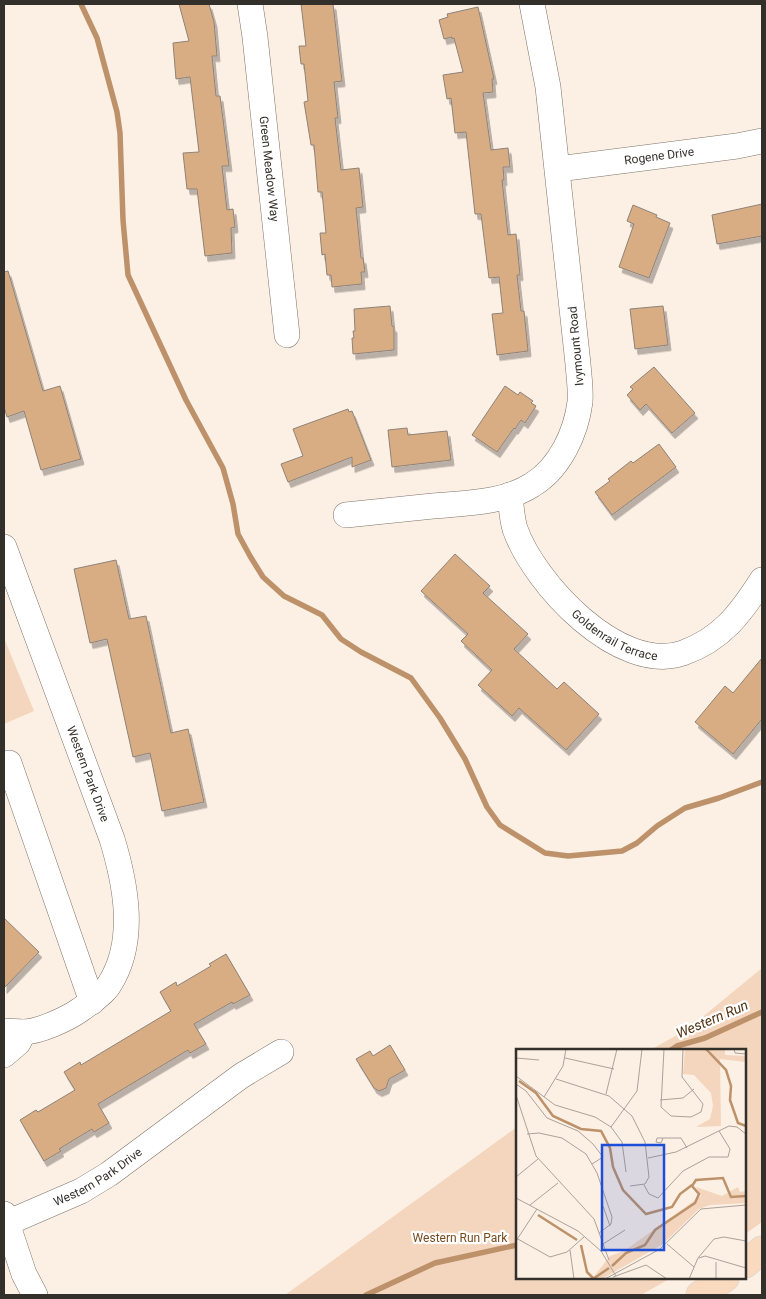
<svg xmlns="http://www.w3.org/2000/svg" width="766" height="1299" font-family="Roboto,sans-serif">
<style>
.green{fill:#f3d6bd}
.lines{fill:none;stroke-linecap:round;stroke-linejoin:round}
.stream{stroke:#bd926a;stroke-width:5.5}
.building{fill:#d9ad84;stroke:#8e8278;filter:url(#shadow)}
.minor-casing{stroke:#7f746a;stroke-width:26}
.major-casing{stroke:#d6d5d4;stroke-width:29}
.minor{stroke:#fff;stroke-width:25}
.major{stroke:#f9dabe;stroke-width:28}
.labels{text-anchor:middle;stroke-width:4.5;stroke-linejoin:round;paint-order:stroke}
.street-label{font-size:12px;fill:#332f2a;stroke:#fff}
.park-label{font-size:12px;fill:#764b1d;stroke:#fff}
.water-label{font-size:14px;font-style:italic;fill:#513313;stroke:#fff}
.inset-river{fill:none;stroke:#bd926a;stroke-width:2.5}
.inset-road{fill:none;stroke:#aca299;stroke-width:1}
.view{fill:#1d4ed8;fill-opacity:0.15;stroke:#1d4ed8;stroke-width:2.5}
.inset-edge{fill:none;stroke:#332f2a;stroke-width:2.5}
</style>
<defs>
<filter id="shadow"><feDropShadow dx="3" dy="5.5" stdDeviation="0" flood-color="#0004"/></filter>
</defs>
<rect width="100%" height="100%" fill="#fcefe3"/>
<g class="green">
<path d="M4,638L34,711L4,724Z"/>
<path d="M762,968V1222L745,1234V1050H650L688,1029Z"/>
<path d="M517,1127V1278H671L641,1295H285Z"/>
</g>
<g class="lines">
<g class="stream">
<path d="M81,4L97,38L117,112L120,133L123,220L128,275L186,400L223,468L233,504L238,534L250,556L263,577L284,596L322,615L341,639L361,652L411,678L440,718L465,759L487,807L500,825L545,853L568,856L622,851L637,843L657,826L685,808L719,798L762,782"/>
<path d="M671,1050L677,1046L705,1038L762,1012"/>
<path d="M366,1295L435,1263L517,1245"/>
</g>
</g>
<g class="building">
<path d="M179,4H209L214,22L217,56H212L216,96H220L229,166H222L227,210L233,209L235,227L231,228L232,253L205,256L197,189H187L183,153L199,152L190,77L176,79L173,43L189,41Z"/>
<path d="M301,4H333L342,81L334,82L338,118H335L341,170L359,168L363,207L356,208L361,258H363L365,272H361L362,284L332,287L331,275H327L325,254L322,255L320,233H326L322,192H318L314,145H311L304,102L308,101L304,64H301L299,46H306Z"/>
<path d="M478,7L494,79H492L493,92L483,93L491,150L508,148L510,167H503L504,180H502L508,235L516,234L520,275H517L521,311H524L528,351L497,355L492,314L503,313L499,277L489,278L481,214H475L466,132L455,133L451,98L447,99L443,75L463,72L454,38L452,39V37L444,39L439,20L448,17L447,14Z"/>
<path d="M762,204V236L717,244L712,215Z"/>
<path d="M633,205L657,215L656,217L670,223L649,278L619,267L634,224L627,221Z"/>
<path d="M8,271L43,391L60,386L81,459L41,470L24,411L7,417L4,407V272Z"/>
<path d="M390,306L392,326L394,327V350L353,354L352,338H354L353,331H355L354,309Z"/>
<path d="M663,306L668,345L635,349L630,309Z"/>
<path d="M654,367L695,413L672,433L646,404L640,410L627,395L633,389L630,387Z"/>
<path d="M505,386L518,395L520,392L533,401L531,403L536,406L525,423L521,420L515,429L514,428L497,452L472,435Z"/>
<path d="M348,409L349,412L352,411L371,460L352,467V457L288,482L281,464L303,456L293,429Z"/>
<path d="M407,428L408,435L447,431L451,460L392,467L388,430Z"/>
<path d="M659,444L676,467L612,515L595,492L610,481L608,479L631,461L633,463Z"/>
<path d="M455,554L490,586L483,593L528,634L514,649L557,689L564,682L599,714L566,750L519,708L512,716L478,685L492,670L461,641L468,634L421,591Z"/>
<path d="M116,560L129,619L146,616L171,733L188,729L204,802L162,811L150,753L133,757L107,639L90,643L74,569Z"/>
<path d="M762,658V719L733,754L695,722L725,686L733,693Z"/>
<path d="M4,918L39,952L4,988Z"/>
<path d="M226,954L250,995L233,1004L232,1002L194,1024L206,1044L190,1053L188,1050L98,1104L109,1123L94,1132L92,1129L59,1149L61,1151L44,1161L20,1120L36,1110L38,1112L75,1090L64,1072L80,1062L81,1065L171,1011L160,992L176,982L177,986L211,966L209,964Z"/>
<path d="M390,1045L405,1070L389,1079L386,1088L379,1091L374,1088L356,1059L370,1051L373,1056Z"/>
</g>
<g class="lines">
<defs>
<g id="minor">
<path id="s1" d="M250,4L255,37L287,335"/>
<path id="s2" d="M558,169L737,146L762,141"/>
<path id="s3" d="M510,495C511,506 512,519 515,529C534,583 619,675 683,653C722,639 741,613 762,580"/>
<path d="M346,515C375,512 404,509 433,506C465,503 504,503 532,485C560,468 576,433 580,402C581,390 579,377 578,364L548,87L532,4"/>
<path id="s4" d="M4,547L112,839C126,885 137,942 109,985C102,995 90,1003 80,1010C67,1019 39,1032 23,1032C17,1032 10,1031 4,1031"/>
<path d="M9,763L92,1002"/>
<path d="M4,1055L18,1043L24,1032"/>
<path d="M4,1214L24,1274L35,1295"/>
<path id="s5" d="M7,1223L81,1191L109,1174L241,1076L281,1052"/>
</g>
<g id="major">
<path d="M745,1264L762,1250"/>
<path d="M700,1295L725,1278"/>
</g>
</defs>
<use href="#minor" class="minor-casing"/>
<use href="#major" class="major-casing"/>
<use href="#minor" class="minor"/>
<use href="#major" class="major"/>
</g>
<g class="labels">
<g class="street-label">
<text dy="4" stroke="none"><textPath href="#s2" startOffset="102">Rogene Drive</textPath></text>
<text dy="4" stroke="none"><textPath href="#s1" startOffset="166">Green Meadow Way</textPath></text>
<text transform="translate(576 346) rotate(-95)" y="4">Ivymount Road</text>
<text dy="4" stroke="none"><textPath href="#s3" startOffset="185">Goldenrail Terrace</textPath></text>
<text dy="4" stroke="none"><textPath href="#s4" startOffset="242">Western Park Drive</textPath></text>
<text dy="4" stroke="none"><textPath href="#s5" startOffset="102">Western Park Drive</textPath></text>
</g>
<g class="park-label">
<text x="460" y="1242">Western Run Park</text>
</g>
<g class="water-label">
<text transform="translate(712 1019) rotate(-23)" y="5">Western Run</text>
</g>
</g>
<g transform="translate(516 1049)">
<rect width="230" height="230" fill="#fcefe3"/>
<path d="M169,0H209V6L230,7V13L204,10L205,77L180,78L194,70L197,57L195,44L178,26L167,25ZM180,138L206,147L222,138L224,143L230,142V154L194,156L183,160L147,195L86,230H76L94,207L108,202L185,147Z" fill="#f3d6bd"/>
<path class="inset-river" d="M190,0L210,21L215,37L214,51L222,74L230,77M3,32L20,44L37,67L65,80L85,82L94,99L97,118L107,141L130,165L156,158L164,145L176,136M22,166L61,191M65,196L71,223L77,229M96,217L110,204L129,196L139,181L179,154L183,145L176,137L180,131L207,129L215,148L230,147M77,230L93,219"/>
<path class="inset-road" d="M148,0L145,58L155,67L175,68L185,63L187,55L166,28L167,0M218,0L219,4L230,5M0,9L23,11M49,9L98,20M0,27L39,56L79,68L95,78L106,93L110,123M40,30L93,47L116,67L129,93L133,128L129,135L114,137M0,35L10,42L31,69L62,82L77,95L87,108L76,115M90,45L101,0M0,46L20,107L78,170L93,211M28,48L47,17L50,0M144,51L167,49L178,40M95,78L121,42L126,0M11,85L23,84L46,89L70,105L81,124L96,168L95,175L83,184M147,89H141L140,93L145,94L147,89H165L171,99M132,109L160,103L213,77L221,78L230,85M0,128L22,110M128,136L133,145L142,149L167,122L193,108H212L214,100L203,82M0,149L62,182L85,202L100,227M14,156L42,134M87,157L94,177M0,189L34,208L51,203L68,188M0,192L21,160M87,195L109,181M151,195L178,218M54,201L58,230M183,209L189,207L230,219M97,228L130,216L151,230M89,230L144,200L185,160L230,156M173,230L182,209L198,190L208,188L230,192M200,230V213"/>
<path class="view" d="M86,96H148V201H86Z"/>
<rect width="230" height="230" class="inset-edge"/>
</g>
<rect width="766" height="1299" fill="none" stroke="#332f2a" stroke-width="10"/>
</svg>
